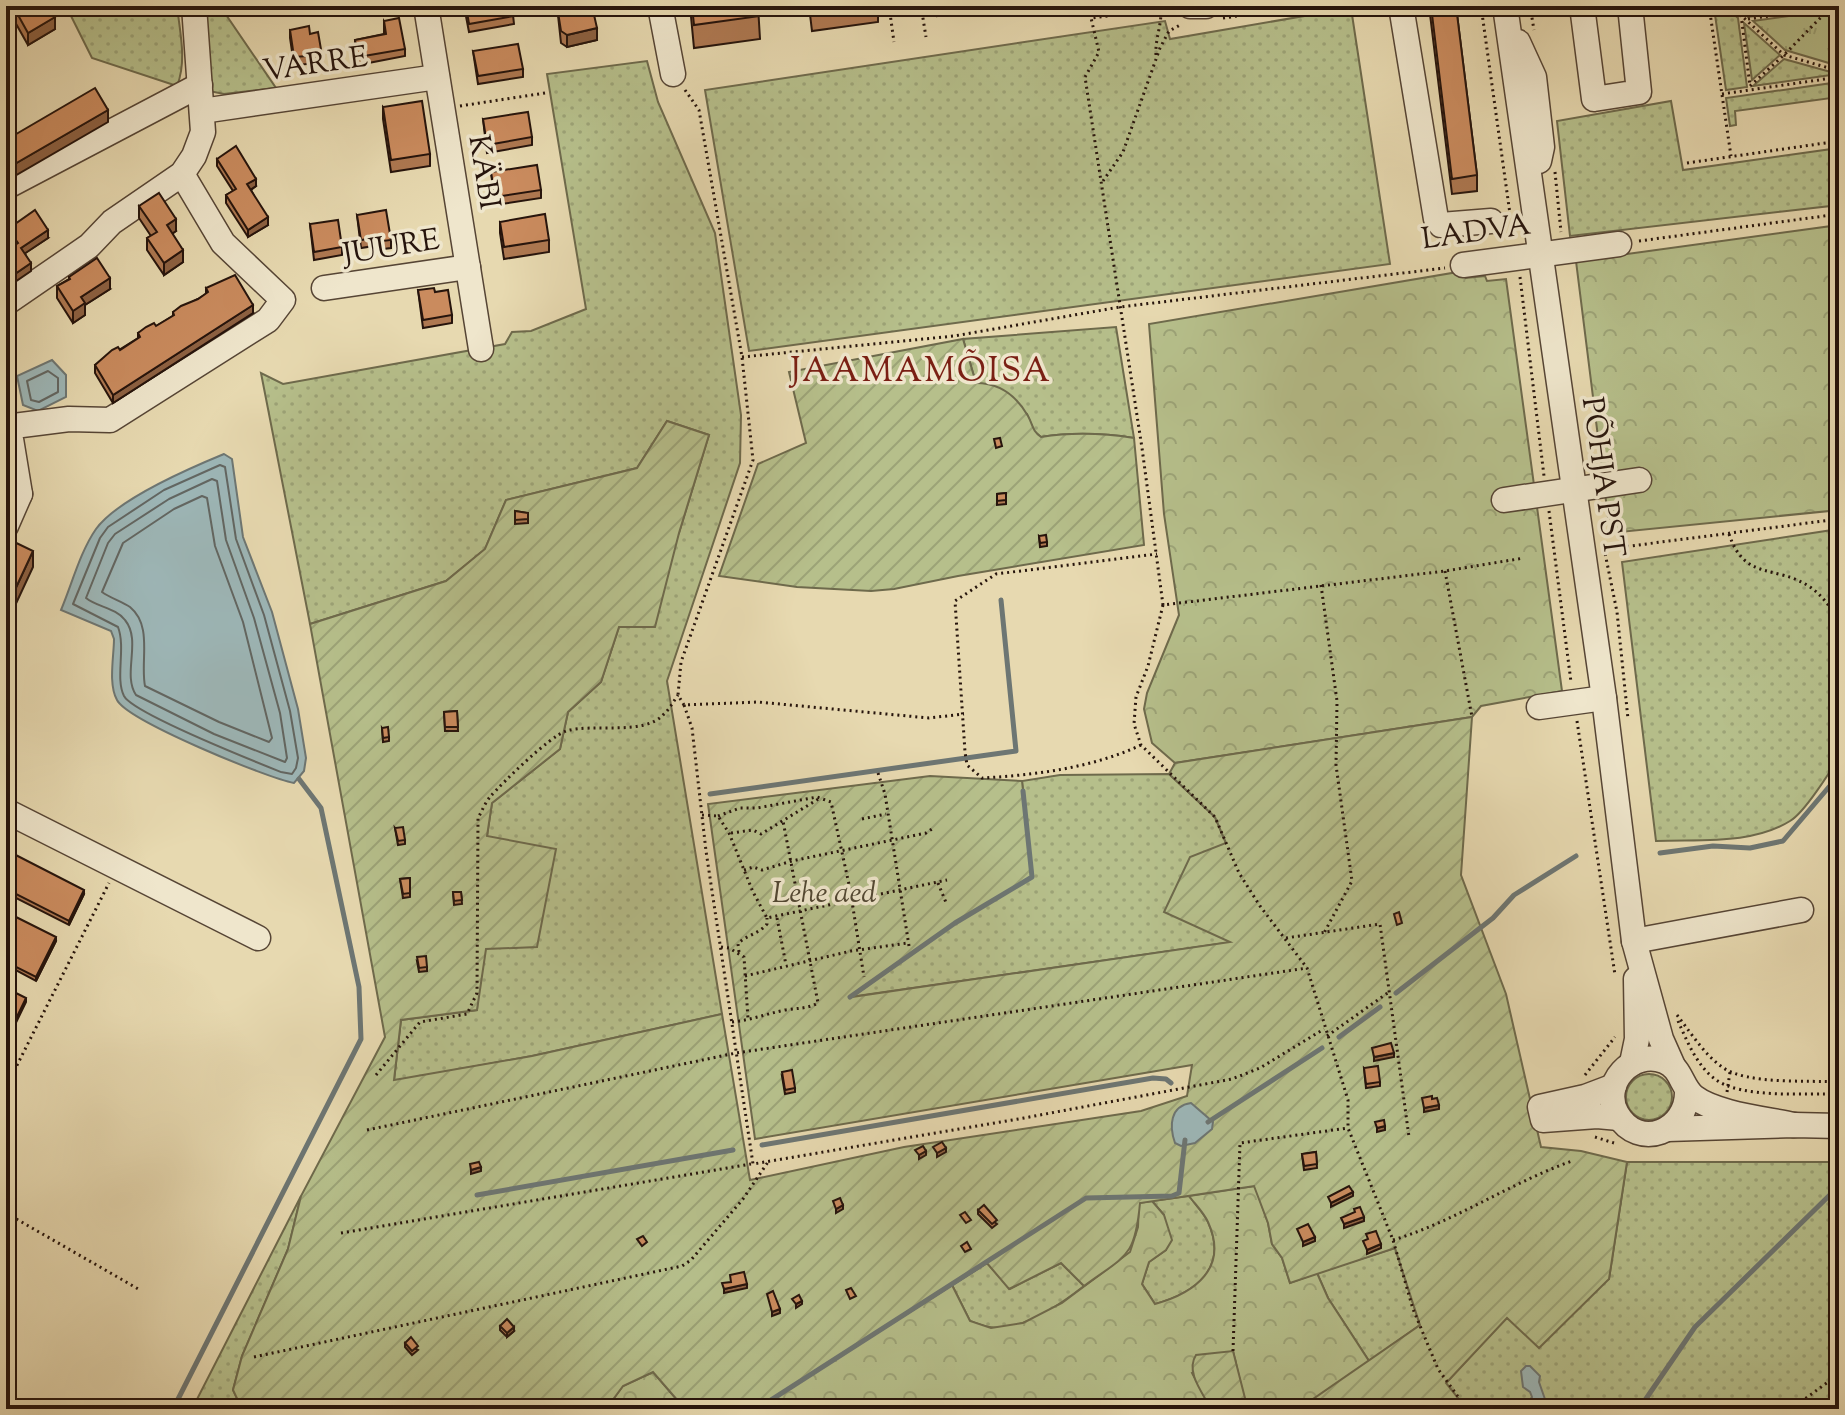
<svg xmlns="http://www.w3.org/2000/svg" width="1845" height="1415" font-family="'Sorts Mill Goudy',serif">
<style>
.grass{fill:url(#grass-dots);stroke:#6e6a4c;stroke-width:2}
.forest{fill:url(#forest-crowns);stroke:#6e6a4c;stroke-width:2}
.park{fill:url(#park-tufts);stroke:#6e6a4c;stroke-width:2}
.garden{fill:url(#garden-furrows);stroke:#6e6a4c;stroke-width:2}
.water{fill:#9db7b8;stroke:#6d7673;stroke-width:2}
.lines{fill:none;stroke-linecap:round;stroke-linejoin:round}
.shore{stroke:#626662;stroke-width:2}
.stream{stroke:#6d7673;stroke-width:5}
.minor-casing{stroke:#564535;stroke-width:27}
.path{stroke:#26140c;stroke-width:3;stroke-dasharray:2 4;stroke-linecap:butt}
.minor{stroke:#efe6cc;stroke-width:24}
.wall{fill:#ae7851;stroke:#26140c;stroke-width:2}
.shaded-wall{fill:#8d6142;stroke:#26140c;stroke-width:2}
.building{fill:#ca8b5e;stroke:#26140c;stroke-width:2}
.labels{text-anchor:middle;stroke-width:7;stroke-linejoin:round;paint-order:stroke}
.street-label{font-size:30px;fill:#26140c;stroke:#efe6cc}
.park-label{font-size:30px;font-style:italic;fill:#514732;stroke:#efe6cc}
.quarter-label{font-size:34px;letter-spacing:2px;fill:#7a1f14;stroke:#efe6cc}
</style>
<defs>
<pattern id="grass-dots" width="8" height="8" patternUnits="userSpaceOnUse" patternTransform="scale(2)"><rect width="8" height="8" fill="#b6bf8b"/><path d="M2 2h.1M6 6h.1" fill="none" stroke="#9ca377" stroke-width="1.8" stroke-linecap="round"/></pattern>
<pattern id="forest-crowns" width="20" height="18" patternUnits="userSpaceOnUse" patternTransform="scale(2)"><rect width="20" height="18" fill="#b6bf8b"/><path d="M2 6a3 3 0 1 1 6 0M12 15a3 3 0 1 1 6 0" fill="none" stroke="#9ca377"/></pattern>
<pattern id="park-tufts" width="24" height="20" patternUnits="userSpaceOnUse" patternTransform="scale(2)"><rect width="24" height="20" fill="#b6bf8b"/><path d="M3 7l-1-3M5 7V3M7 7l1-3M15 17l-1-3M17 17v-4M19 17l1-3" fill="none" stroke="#9ca377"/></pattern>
<pattern id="garden-furrows" width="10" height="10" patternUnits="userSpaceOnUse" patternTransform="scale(2)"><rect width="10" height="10" fill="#b6bf8b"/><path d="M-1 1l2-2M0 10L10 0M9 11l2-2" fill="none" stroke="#9ca377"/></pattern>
</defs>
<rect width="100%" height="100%" fill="#e7d9b0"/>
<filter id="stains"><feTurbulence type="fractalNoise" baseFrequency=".0025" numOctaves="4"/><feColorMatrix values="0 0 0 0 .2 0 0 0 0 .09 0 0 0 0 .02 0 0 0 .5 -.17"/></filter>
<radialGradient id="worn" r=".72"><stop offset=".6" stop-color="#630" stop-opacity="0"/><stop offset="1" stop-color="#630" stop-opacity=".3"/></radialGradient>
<g class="grass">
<path d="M66,6H177C180,33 187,61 177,86L92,58Z"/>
<path d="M204,6H220L276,88L224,94L209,91Z"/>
<path d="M1725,6L1738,18L1747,87L1726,90L1714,8Z"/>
<path d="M1736,6H1826L1748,17Z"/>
<path d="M1351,8L1390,264L749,351L705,90L1165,21L1170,39Z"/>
<path d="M1744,23L1780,55L1752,80Z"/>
<path d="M1784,59L1838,74L1753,86Z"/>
<path d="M647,61L658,102L715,233L741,415L740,463L667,681L722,1014L532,1056L394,1081L401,1020L477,1010L487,836L492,803L560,749L568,712L601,682L619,627L679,533L709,435L667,421L637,468L506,500L485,549L446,581L310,624L261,373L283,384L505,344L512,332L531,331L586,309L547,74Z"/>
<path d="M1839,82V97L1735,111L1736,125L1730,126L1726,98Z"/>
<path d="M1671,101L1683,170L1839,148V205L1570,236L1557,121Z"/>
<path d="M1116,327L1134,438C1102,433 1073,432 1041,437L1034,431L1027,414L976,383L963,339Z"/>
<path d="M1839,529V756C1831,771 1804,813 1790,821C1752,845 1700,839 1656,841L1622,562Z"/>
<path d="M1169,774L1215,817L1226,843L1232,942L850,997L955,923L1032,877L1022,781L1060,775Z"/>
<circle cx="1649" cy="1097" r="23"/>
<path d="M1627,1162H1839V1409H1453L1460,1401L1446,1383L1507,1317L1609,1279Z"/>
<path d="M301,1196L288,1249L242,1356L233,1390L242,1409H192Z"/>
<path d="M1189,1196C1195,1204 1204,1213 1208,1222C1229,1268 1195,1293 1155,1304L1142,1284L1149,1262L1166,1250L1164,1215L1152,1201Z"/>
<path d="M1395,1248L1420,1325L1369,1361L1328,1298L1317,1273Z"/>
<path d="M987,1263L1010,1289L1061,1263L1084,1286C1061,1304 1019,1333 989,1327C983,1326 976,1323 970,1321L952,1285Z"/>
</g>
<g class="forest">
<path d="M1839,225V510L1610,533L1576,261Z"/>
<path d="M1464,271L1466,278L1485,276L1487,281L1506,279L1562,691L1481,706L1472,717L1175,763L1152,743L1144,709L1147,693L1179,615L1164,514L1149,324Z"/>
<path d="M1255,1186L1268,1223L1272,1244L1282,1258L1290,1283L1317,1273L1328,1298L1369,1361L1304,1406V1409H1213L1245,1402L1233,1351L1192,1373L1211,1409H757L952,1285L970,1321L991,1328L1023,1323L1062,1303L1130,1252L1138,1227L1139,1203L1152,1201L1164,1215L1172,1240L1166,1250L1149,1262L1142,1284L1155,1304C1195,1293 1229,1268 1208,1222C1204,1213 1195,1204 1189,1196Z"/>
<path d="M653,1372L685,1409H606L623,1386Z"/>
</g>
<path class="park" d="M1833,10L1839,66L1785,50L1753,21Z"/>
<g class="garden">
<path d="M963,339L976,383C998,383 1016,395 1028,416C1033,425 1032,431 1041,437C1073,432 1102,433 1134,438L1144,545L958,576L894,589L871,591L797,587L719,576L758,464L806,443L789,372Z"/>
<path d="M667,421L709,435L679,533L655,627H619L601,682L568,712L560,749L492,803L487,836L556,849L537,947L486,949L477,1010L401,1020L394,1080L532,1056L722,1014L750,1180L904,1147L1141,1111L1187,1096L1192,1065L755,1139L708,804L930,776L1022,781L1032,877L955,923L852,997L1230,942L1164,912L1190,857L1226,843L1215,817L1169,774L1175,763L1472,717L1461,875L1506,994L1541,1147L1581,1151L1627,1162L1609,1279L1539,1348L1507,1318L1446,1383L1461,1402L1453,1409H1304L1303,1406L1420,1325L1395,1248L1290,1283L1282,1258L1272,1244L1268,1223L1254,1186L1140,1203C1135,1258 1126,1255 1084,1286L1061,1263L1009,1289L987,1263L757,1409H685L653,1372L623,1386L606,1409H242L233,1390L242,1356L288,1249L301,1196L385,1037L310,624L446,581L485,549L506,500L637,468Z"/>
<path d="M1233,1351L1246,1402L1211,1409C1203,1393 1185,1372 1196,1355Z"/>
</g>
<g class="water">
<path d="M52,360L66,375V397L38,411L23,405L17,376Z"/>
<path d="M224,454L232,459L243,537L272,612L298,709L306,758L304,771L294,783C267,778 128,721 117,700C108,684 114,656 114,639L111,631L61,610C72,584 80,552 96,529C117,500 190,468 224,454Z"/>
<path d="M1191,1103L1213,1122L1212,1129L1195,1143L1181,1146L1175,1143C1169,1126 1170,1106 1191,1103Z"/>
<path d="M1526,1366H1530L1540,1376L1539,1382L1547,1405L1544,1409H1523L1532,1397L1530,1392L1523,1387L1521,1371Z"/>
</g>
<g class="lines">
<g class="shore">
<path d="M48,371L58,378V392L39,402L31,400L27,381Z"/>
<path d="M220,465L225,467L236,539L264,615L290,711L298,758L296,768L292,774L281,772C256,762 133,713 124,696C115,678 126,648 118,627L73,604L100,538L108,527L164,490Z"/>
<path d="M212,479L217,481L226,540L254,618L280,713L287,758L285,762L214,734L136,695C122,674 142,641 125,620C116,608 97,607 86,598L108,543L115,534L169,499Z"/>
<path d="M202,496L207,498L215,546L243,622L272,738L269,742L219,722L145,686C140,661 153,626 130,607C121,601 110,598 102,592L123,543L174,509Z"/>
</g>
<g class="stream">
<path d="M710,794L1016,751L1001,600"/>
<path d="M1660,853L1713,846L1750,848L1783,841L1834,781L1839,768"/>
<path d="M1396,993L1493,918L1514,895L1576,856"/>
<path d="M850,997L955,923L1032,877L1023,791"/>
<path d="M1339,1037L1380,1007"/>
<path d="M1208,1122L1322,1048"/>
<path d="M762,1145L1153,1078L1166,1079L1171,1083"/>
<path d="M477,1195L733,1150"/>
<path d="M173,1409L361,1039L359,987L321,808L299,779"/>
<path d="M757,1409L1086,1198L1172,1196L1179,1193L1185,1140"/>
<path d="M1639,1409L1695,1327L1839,1186"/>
</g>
<defs>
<g id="minor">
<path d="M426,6L481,349"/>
<path d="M660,6L673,74"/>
<path d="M1190,6H1206"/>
<path d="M1401,6L1436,219L1441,225L1491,221"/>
<path d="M1505,6L1604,698L1634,941L1661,1039L1673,1066"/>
<path d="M1582,6L1594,99L1639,92L1630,6"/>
<path d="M1518,42L1534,77L1542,147L1539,161"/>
<path d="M202,111L437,77"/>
<path d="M6,187L200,85"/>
<path d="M1463,265L1619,244"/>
<path d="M324,288L468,267"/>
<path d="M6,303L89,246L112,222L182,174L194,156L203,132L194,6"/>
<path d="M20,494L10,433L6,427L69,419L110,420L268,320L283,300L223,243L182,174"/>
<path d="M1504,500L1639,480"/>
<path d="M6,526L20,494L7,489"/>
<path d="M1539,707L1604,698"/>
<path d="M6,811L258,938"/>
<path d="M1634,941L1801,910"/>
<path d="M1632,1063L1637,1039L1636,979"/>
<path d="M1614,1086L1585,1097L1540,1107L1543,1120L1597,1116L1619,1118"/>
<path d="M1687,1091C1688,1131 1639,1152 1617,1114C1600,1084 1632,1049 1664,1061C1682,1068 1681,1087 1694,1097C1716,1114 1767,1119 1794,1125"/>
<path d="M1667,1129L1794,1125L1839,1126"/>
</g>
</defs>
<use href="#minor" class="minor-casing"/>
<g class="path">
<path d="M889,6L894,42"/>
<path d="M921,6L926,37"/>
<path d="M1481,6L1510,214"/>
<path d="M1530,6L1534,30"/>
<path d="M1709,6L1731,156"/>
<path d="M1731,6L1784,55L1839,71"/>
<path d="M1834,6L1839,42"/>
<path d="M1167,9L1091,18L1099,52L1085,77L1142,448L1163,605L1445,571L1524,558"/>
<path d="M1741,15L1750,86"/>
<path d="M1223,18L1311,6"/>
<path d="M1748,19L1839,6"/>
<path d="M1156,55C1155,40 1161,27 1161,12"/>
<path d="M1750,86L1784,55L1830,8"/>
<path d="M685,90L699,110L742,357L753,460L681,662L678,695L684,705L758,702L929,718L964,714"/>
<path d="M1722,94L1839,77"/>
<path d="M460,106L545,93"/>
<path d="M1687,163L1839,141"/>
<path d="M1555,172L1561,232"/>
<path d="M1103,181L1123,152L1160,48L1169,31L1182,24"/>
<path d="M1512,222L1514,238"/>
<path d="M1639,241L1839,214"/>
<path d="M1520,277L1544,476"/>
<path d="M742,357L954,336L1120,307L1445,268"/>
<path d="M1549,511L1571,682"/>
<path d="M1729,534C1745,582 1776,564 1810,587C1823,596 1831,608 1839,621"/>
<path d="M1604,548L1617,612L1628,719"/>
<path d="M1615,548L1839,519"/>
<path d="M1445,571L1472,717"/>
<path d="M1321,585L1337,701L1336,765L1352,881L1324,933"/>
<path d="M1163,605L1148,666L1136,697L1134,724L1141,745L1215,817L1239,873L1260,906L1307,968L1348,1100V1128L1393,1240L1413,1309L1438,1369L1467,1409"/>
<path d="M684,705L692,728L706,851L753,1164L1024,1118L1232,1079L1260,1068L1324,1029"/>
<path d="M1577,721L1615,975"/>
<path d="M1141,745C1092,768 1035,775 982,778L967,765L965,752L955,601L996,574L1157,554"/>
<path d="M878,773L885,794L909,946"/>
<path d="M702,815L718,816L729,833L753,892L767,918L947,880"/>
<path d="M718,816L740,808H757L817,797L831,802L850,889L864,977"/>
<path d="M862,819L886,814"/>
<path d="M731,833L753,830L761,834L820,798"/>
<path d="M744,870L753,867L762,870L792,861L926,833L935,827"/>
<path d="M938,883L947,905"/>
<path d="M777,918L786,965"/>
<path d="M1286,938L1380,924L1409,1137"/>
<path d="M721,947L729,948L744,957L748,1019"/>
<path d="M739,952L738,944C744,936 759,934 767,924V918"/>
<path d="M745,976L851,951L908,943"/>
<path d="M1677,1015C1691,1033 1704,1054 1722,1067C1747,1085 1808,1080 1839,1082"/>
<path d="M1678,1021C1687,1041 1697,1066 1715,1079C1741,1099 1806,1093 1839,1094"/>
<path d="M732,1022C751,1020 766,1014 785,1010C797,1008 807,1009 818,1003L783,821"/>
<path d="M1327,1036L1389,992"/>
<path d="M376,1075L420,1022L467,1014L477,993L478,818C482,811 485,803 490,797C503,782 549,737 566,731C593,723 643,736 663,715C669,710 673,702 678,695"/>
<path d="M1585,1075L1615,1037"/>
<path d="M6,1087L109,883"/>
<path d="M1727,1092L1730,1072"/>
<path d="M367,1130L736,1053L1307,968"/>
<path d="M1595,1137L1614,1143"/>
<path d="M6,1213L140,1290"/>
<path d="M341,1233L751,1164"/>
<path d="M1393,1240C1456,1221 1510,1183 1572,1161"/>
<path d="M1233,1351L1240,1143L1348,1128"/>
<path d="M254,1357L682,1266L691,1260L743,1199L768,1162"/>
<path d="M1791,1409L1839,1374"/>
</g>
<use href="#minor" class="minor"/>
</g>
<g class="wall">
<path d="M6,6H49L55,29L28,45Z"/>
<path d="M350,6H389L350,11Z"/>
<path d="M464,6H512L514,24L469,32Z"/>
<path d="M557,6H592L597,40L567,47L561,43Z"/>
<path d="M690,6H758L760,39L694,48Z"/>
<path d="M809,6H878V22L812,31Z"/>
<path d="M936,6H1009L937,16Z"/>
<path d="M1429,6H1456L1477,175V191L1452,194Z"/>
<path d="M384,21L405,49V56L358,65L355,47V40L384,34Z"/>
<path d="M290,30L310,34L322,55V63L294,65L290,38Z"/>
<path d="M473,51L523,69V77L478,84Z"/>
<path d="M383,107L430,154V166L391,172L383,119Z"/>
<path d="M483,119L532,137V145L487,153Z"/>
<path d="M217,159L256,186L251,190L268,225L248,237L226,203V195L233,191L217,166Z"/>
<path d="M491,172L541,190V198L495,205Z"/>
<path d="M139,206L176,231L172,234L183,262L164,275L147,250V238L151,236L139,218Z"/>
<path d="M357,215L391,240V248L375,250L374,246L361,248Z"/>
<path d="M500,222L549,240V252L504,259L500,233Z"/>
<path d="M310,224L342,247V255L314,260Z"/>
<path d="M8,229L48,238L25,253L31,271L8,236Z"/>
<path d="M69,277L110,289L85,305V315L73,323L57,298V286L69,279Z"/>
<path d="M206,288L253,313L113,403L95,373V365L138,338V333L156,326L173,316V312L198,299L206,294Z"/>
<path d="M418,290L435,292L452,315V323L423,328Z"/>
<path d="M1006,493V504L997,505V494Z"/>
<path d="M515,511L528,513V523L515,524Z"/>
<path d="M1039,536L1047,542V546L1040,547Z"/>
<path d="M457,711L458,731H445L444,712Z"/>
<path d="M382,728L389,737V741L383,742Z"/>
<path d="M395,828L405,840V844L398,845Z"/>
<path d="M6,850L84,894L69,925L6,893Z"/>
<path d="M410,878V897L403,898L400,879Z"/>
<path d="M453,892H461L462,904L454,905Z"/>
<path d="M6,912L56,941L36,981L6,965Z"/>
<path d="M417,961L427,967V971L419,972Z"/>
<path d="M1364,1068L1380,1082V1086L1366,1088Z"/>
<path d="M782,1076L795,1088V1092L785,1094Z"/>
<path d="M1316,1152L1317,1168L1304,1170L1302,1154Z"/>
<path d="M978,1210L997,1224L992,1228L978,1214Z"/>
<path d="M500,1326L514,1331L507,1337L500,1330Z"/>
<path d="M405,1343L418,1350L412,1355L405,1347Z"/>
</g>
<g class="shaded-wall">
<path d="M55,17V29L28,45V33Z"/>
<path d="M597,28V40L567,47V35Z"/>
<path d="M108,110V122L6,181V169Z"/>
<path d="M256,179V186L247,192V184Z"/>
<path d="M268,217V225L248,237V230Z"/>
<path d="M176,219V231L167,237V225Z"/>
<path d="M48,230V238L21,256V248Z"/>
<path d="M183,250V262L164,275V263Z"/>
<path d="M31,263V271L6,288V280Z"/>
<path d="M110,278V289L85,305V315L73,323V311L81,297Z"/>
<path d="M253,305V313L113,403V395Z"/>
<path d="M33,551V567L6,625V609Z"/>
<path d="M84,890V894L69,925V921Z"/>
<path d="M56,937V941L36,981V977Z"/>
<path d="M26,998V1002L10,1035V1031Z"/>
<path d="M1394,1053V1057L1374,1061V1057Z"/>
<path d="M1439,1105V1109L1424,1112V1108Z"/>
<path d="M1385,1126V1130L1377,1132V1128Z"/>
<path d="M946,1148V1152L937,1157V1153Z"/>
<path d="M926,1151V1155L919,1159V1155Z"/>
<path d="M481,1167V1171L471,1174V1170Z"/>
<path d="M1353,1192V1196L1331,1207V1203Z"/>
<path d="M843,1205V1209L836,1213V1209Z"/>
<path d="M1364,1217V1221L1344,1228V1224Z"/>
<path d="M1315,1237V1241L1303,1246V1242Z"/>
<path d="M1381,1244V1248L1367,1254V1250Z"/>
<path d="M747,1284V1288L724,1293V1289Z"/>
<path d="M802,1301V1304L796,1308V1304Z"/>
<path d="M780,1309V1313L772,1316V1312Z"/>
<path d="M514,1327V1331L507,1337V1333Z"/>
</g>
<g class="building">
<path d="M13,6H49L55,17L28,33Z"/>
<path d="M466,6H512L514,16L469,24Z"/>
<path d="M557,6H592L597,28L567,35L561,31Z"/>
<path d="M692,6H758L760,16L694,25Z"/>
<path d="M1431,6H1456L1477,175L1452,179Z"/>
<path d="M399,18L405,49L358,57L355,40L386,34L384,21Z"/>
<path d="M309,26L310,34L318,32L322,55L294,57L290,30Z"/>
<path d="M518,44L523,69L478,76L473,51Z"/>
<path d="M95,88L108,110L6,169V140Z"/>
<path d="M422,101L430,154L391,160L383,107Z"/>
<path d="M528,112L532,137L487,145L483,119Z"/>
<path d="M236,146L256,179L247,184L268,217L248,230L226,195L236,189L217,159Z"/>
<path d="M537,165L541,190L495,197L491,172Z"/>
<path d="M159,193L176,219L167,225L183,250L164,263L147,238L157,232L139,206Z"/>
<path d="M35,210L48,230L21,248L31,263L6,280V251L18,243L8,229Z"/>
<path d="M386,210L391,240L375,242L374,238L361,240L357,215Z"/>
<path d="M545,214L549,240L504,247L500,222Z"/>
<path d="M338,220L342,247L314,252L310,224Z"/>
<path d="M97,258L110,278L81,297L85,303L73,311L57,286L70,279L69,277Z"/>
<path d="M235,275L253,305L113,395L95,365L112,350L118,347L120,350L140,337L138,333L146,327L154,323L156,326L174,315L173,312L181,306L198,299L208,292L206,288Z"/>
<path d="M434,288L435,292L448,290L452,315L423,320L418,290Z"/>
<path d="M1000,438L1002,446L996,448L994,439Z"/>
<path d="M1006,493V500L997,501V494Z"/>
<path d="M515,511L528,513V519L515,520Z"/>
<path d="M1046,535L1047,542L1040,543L1039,536Z"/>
<path d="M6,538L33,551L6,609Z"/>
<path d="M457,711L458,727H445L444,712Z"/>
<path d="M388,727L389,737L383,738L382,728Z"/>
<path d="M403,827L405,840L398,841L395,828Z"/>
<path d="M6,850L84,890L69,921L6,889Z"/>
<path d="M410,878V893L403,894L400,879Z"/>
<path d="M453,892H461L462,900L454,901Z"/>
<path d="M6,912L56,937L36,977L6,962Z"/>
<path d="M1399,912L1402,923L1397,925L1394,914Z"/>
<path d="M426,956L427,967L419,968L417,957Z"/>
<path d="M6,988L26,998L10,1031L6,1029Z"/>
<path d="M1391,1043L1394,1053L1374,1057L1372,1048Z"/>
<path d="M1378,1066L1380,1082L1366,1084L1364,1068Z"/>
<path d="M792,1070L795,1088L785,1090L782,1072Z"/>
<path d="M1432,1096V1099L1437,1098L1439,1105L1424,1108L1422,1098Z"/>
<path d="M1384,1120L1385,1126L1377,1128L1375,1122Z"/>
<path d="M942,1142L946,1148L937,1153L933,1147Z"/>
<path d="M923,1146L926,1151L919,1155L915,1150Z"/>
<path d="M1316,1152L1317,1164L1304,1166L1302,1154Z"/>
<path d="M479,1162L481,1167L471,1170L470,1164Z"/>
<path d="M1349,1186L1353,1192L1331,1203L1328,1197Z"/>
<path d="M840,1198L843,1205L836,1209L833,1201Z"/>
<path d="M984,1205L997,1220L992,1224L978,1210Z"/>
<path d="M1360,1207L1364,1217L1344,1224L1341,1218L1355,1212L1354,1209Z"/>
<path d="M965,1212L971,1220L966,1223L960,1215Z"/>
<path d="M1308,1224L1315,1237L1303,1242L1297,1229Z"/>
<path d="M1376,1231L1381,1244L1367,1250L1363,1241L1368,1239L1366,1234Z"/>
<path d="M643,1236L647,1242L642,1246L637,1239Z"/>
<path d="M967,1242L971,1249L965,1252L961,1246Z"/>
<path d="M744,1272L747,1284L724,1289L722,1283L731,1282L730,1275Z"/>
<path d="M851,1288L856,1296L850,1299L846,1290Z"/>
<path d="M773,1291L780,1309L772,1312L767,1294Z"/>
<path d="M799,1295L802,1301L796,1304L792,1299Z"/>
<path d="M507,1319L514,1327L507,1333L500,1326Z"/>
<path d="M411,1337L418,1346L412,1351L405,1343Z"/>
</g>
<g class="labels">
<g class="street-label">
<text transform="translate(315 63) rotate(-8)" y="10">VARRE</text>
<text transform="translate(485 172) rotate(81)" y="10">KÄBI</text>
<text transform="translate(1476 231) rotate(-8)" y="10">LADVA</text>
<text transform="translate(391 246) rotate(-9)" y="10">JUURE</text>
<text transform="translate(1604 477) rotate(82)" y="10">PÕHJA PST</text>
</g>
<g class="park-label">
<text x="824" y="902">Lehe aed</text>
</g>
<g class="quarter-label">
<text x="921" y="381">JAAMAMÕISA</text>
</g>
</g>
<rect width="1845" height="1415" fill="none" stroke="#e7d9b0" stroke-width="32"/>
<rect x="8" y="8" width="1829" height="1399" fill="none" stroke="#26140c" stroke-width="4"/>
<rect x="16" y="16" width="1813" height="1383" fill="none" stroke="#26140c" stroke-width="2"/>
<rect width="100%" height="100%" filter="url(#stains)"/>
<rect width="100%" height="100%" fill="url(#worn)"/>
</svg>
